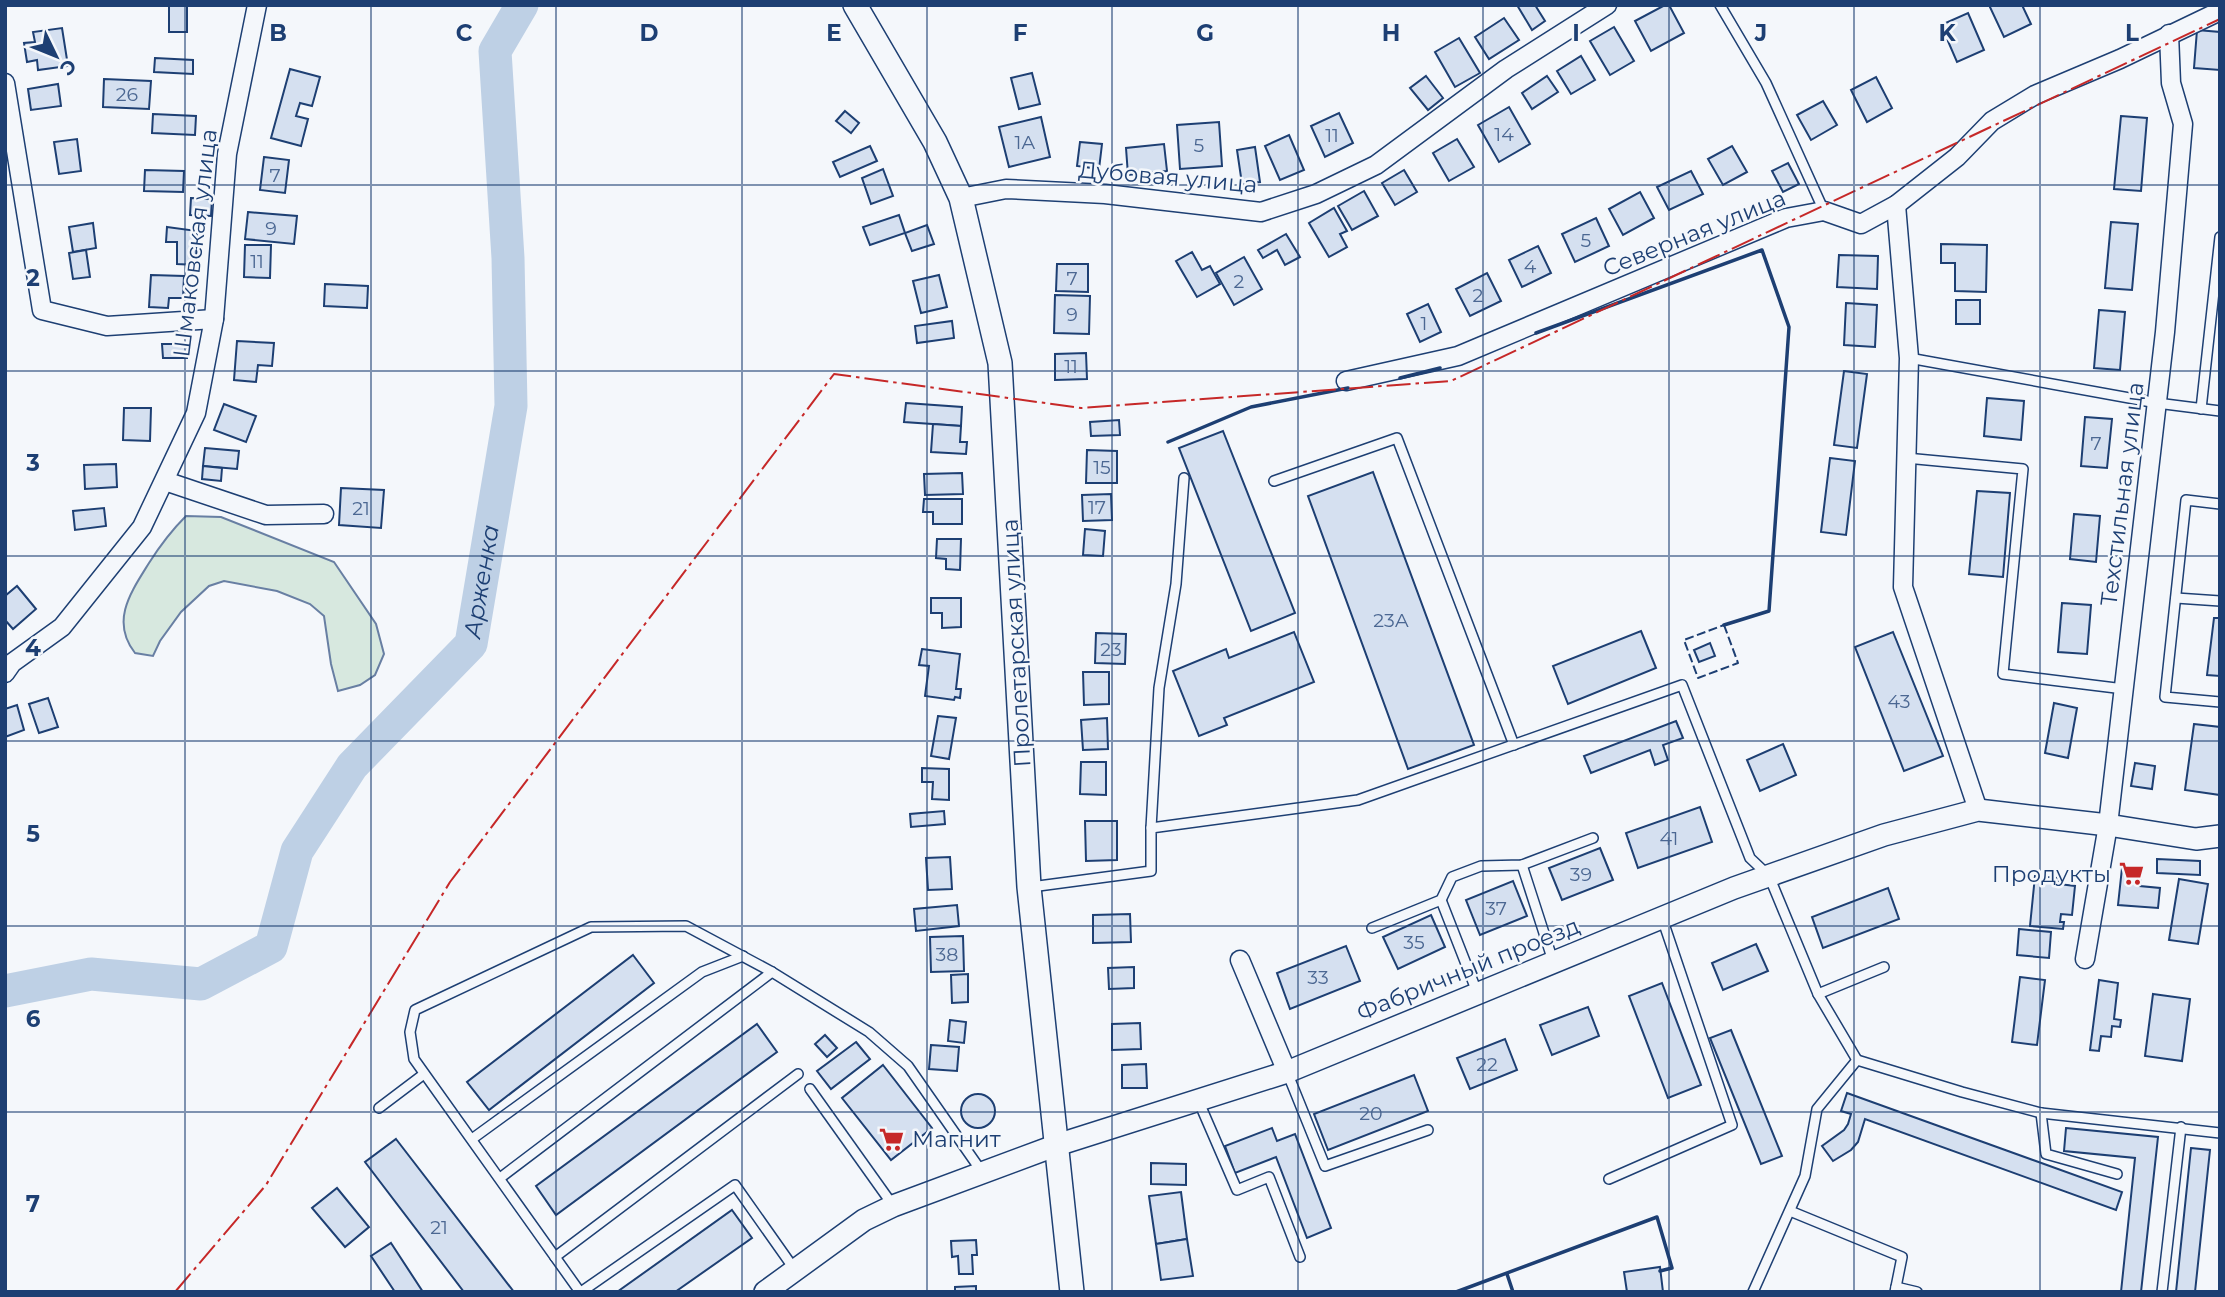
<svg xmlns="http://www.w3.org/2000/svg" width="2225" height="1297" font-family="Montserrat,sans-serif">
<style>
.green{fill:#d7e8df;stroke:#687fa3;stroke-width:2}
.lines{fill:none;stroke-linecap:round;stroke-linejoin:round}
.river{stroke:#bed0e5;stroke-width:33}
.building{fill:#d5e0f0;stroke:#1d3f73;stroke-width:2}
.service-casing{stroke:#1d3f73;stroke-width:12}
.minor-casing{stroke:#1d3f73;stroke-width:21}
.tertiary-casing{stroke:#1d3f73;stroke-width:24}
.secondary-casing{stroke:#1d3f73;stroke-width:26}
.service{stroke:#f4f7fb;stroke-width:9}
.minor{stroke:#f4f7fb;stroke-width:18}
.tertiary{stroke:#f4f7fb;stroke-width:21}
.secondary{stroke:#f4f7fb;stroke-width:23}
.fence{stroke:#1d3f73;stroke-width:2;stroke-dasharray:9 3.5;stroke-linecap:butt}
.wall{stroke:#1d3f73;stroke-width:3.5}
.power{stroke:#c62828;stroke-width:2;stroke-dasharray:24 5 3.5 5;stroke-linecap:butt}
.grid{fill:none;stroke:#1d3f73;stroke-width:2;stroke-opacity:0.55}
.labels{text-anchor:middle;stroke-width:5;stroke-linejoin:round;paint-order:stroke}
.number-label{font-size:19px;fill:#4b6792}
.street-label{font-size:23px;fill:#1d3f73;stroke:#f4f7fb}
.poi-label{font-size:23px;fill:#1d3f73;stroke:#f4f7fb;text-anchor:end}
.water-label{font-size:24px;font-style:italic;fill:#1d3f73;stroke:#f4f7fb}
.grid-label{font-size:23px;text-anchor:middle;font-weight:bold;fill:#1d3f73;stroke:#f4f7fb;stroke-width:5;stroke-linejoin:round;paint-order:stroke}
</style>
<rect width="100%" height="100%" fill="#f4f7fb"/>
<path class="green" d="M186,516L221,517L334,562L376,624L384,654L375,675L360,685L338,691L331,664L324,616L310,604L277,591L224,581L209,586L181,612L160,641L153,656L135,653C110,621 131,592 149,563C161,544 170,532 186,516Z"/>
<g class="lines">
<path class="river" id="s1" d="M5,991L91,974L201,984L271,947L297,851L352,766L471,644L511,406L508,258L495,51L522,5"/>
</g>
<g class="building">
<path d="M187,5V32H169V6Z"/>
<path d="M1517,5H1535L1545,21L1532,30Z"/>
<path d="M1665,5H1669L1684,33L1651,51L1635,21Z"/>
<path d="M1989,5H2022L2031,24L2004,37Z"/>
<path d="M1968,13L1984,50L1957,62L1941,25Z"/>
<path d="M1504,18L1519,40L1489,59L1475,37Z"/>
<path d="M1614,27L1634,61L1610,75L1590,41Z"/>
<path d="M62,28L68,66L38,70L37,60L27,62L24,43L35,42L33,32Z"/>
<path d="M2197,30L2220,32V70L2194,68Z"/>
<path d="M1459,38L1480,73L1455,87L1435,52Z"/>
<path d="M1581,56L1595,80L1571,94L1557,71Z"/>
<path d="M155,58L193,60V74L154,72Z"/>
<path d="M290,69L320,77L312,106L300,103L296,116L308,119L301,146L271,138Z"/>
<path d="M1032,73L1040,104L1019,109L1011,78Z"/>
<path d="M1426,76L1443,98L1428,110L1410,88Z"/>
<path d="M1547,76L1558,92L1532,109L1522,93Z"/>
<path d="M1876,77L1892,108L1867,122L1851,90Z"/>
<path d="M104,79L151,81L149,109L103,107Z"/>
<path d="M58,84L61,106L31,110L28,89Z"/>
<path d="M1823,101L1837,125L1811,140L1797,115Z"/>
<path d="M1509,107L1530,144L1499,162L1478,125Z"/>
<path d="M845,111L859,123L851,133L836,121Z"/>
<path d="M1339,113L1353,143L1325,157L1311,126Z"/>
<path d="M153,114L196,116L195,135L152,133Z"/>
<path d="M2121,116L2147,118L2141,191L2114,189Z"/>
<path d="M1041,117L1050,157L1009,167L999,127Z"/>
<path d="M1219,122L1222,166L1180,169L1177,125Z"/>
<path d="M1289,135L1304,170L1280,180L1265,146Z"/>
<path d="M77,139L81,171L59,174L54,142Z"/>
<path d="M1457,139L1474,167L1449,181L1433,153Z"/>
<path d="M1080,142L1102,144L1099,169L1077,166Z"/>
<path d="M1164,144L1167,171L1128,175L1126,148Z"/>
<path d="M870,146L877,161L840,177L833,162Z"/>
<path d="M1732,146L1747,172L1723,185L1708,159Z"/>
<path d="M1255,147L1260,182L1242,184L1237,150Z"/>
<path d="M264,157L289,160L285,193L260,190Z"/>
<path d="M1788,163L1799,184L1783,192L1772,171Z"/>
<path d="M883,169L893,196L871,204L862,178Z"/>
<path d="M145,170L184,171L183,192L144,191Z"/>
<path d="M1404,170L1417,192L1395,205L1382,183Z"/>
<path d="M1691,171L1703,194L1669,210L1657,187Z"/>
<path d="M1364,191L1378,216L1352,230L1338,206Z"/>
<path d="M1640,192L1654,218L1623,235L1609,209Z"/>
<path d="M191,198L212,199L211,216L190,215Z"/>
<path d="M1334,208L1347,231L1340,234L1347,247L1329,257L1309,223Z"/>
<path d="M248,212L297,216L294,244L245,239Z"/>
<path d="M899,215L905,233L870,245L863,227Z"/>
<path d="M1596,218L1609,246L1575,262L1562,234Z"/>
<path d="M2111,222L2138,224L2132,290L2105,288Z"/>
<path d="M93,223L96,248L73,252L69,227Z"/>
<path d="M927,225L934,244L912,251L905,233Z"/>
<path d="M167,227L197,231L196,265L177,264V242H166Z"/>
<path d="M1286,234L1300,257L1285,265L1277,250L1263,258L1258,250Z"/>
<path d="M1941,244L1987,245L1986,292L1955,291V263H1941Z"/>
<path d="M245,245H271L270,278L244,277Z"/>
<path d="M1538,246L1551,273L1522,287L1509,260Z"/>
<path d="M86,250L90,277L73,279L69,253Z"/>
<path d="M1192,252L1202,270L1210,266L1220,284L1197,297L1176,261Z"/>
<path d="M1839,255L1878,256L1877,289L1837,287Z"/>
<path d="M1244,257L1262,289L1234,305L1216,273Z"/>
<path d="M1057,264H1088V292L1056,291Z"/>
<path d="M1487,273L1501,301L1470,316L1456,289Z"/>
<path d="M151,275L184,276L183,298H169L168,308L149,307Z"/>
<path d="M939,275L947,307L921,313L913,281Z"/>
<path d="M325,284L368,286L367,308L324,306Z"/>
<path d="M1055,295L1090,296L1089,334L1054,333Z"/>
<rect x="1956" y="300" width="24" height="24"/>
<path d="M1846,303L1877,305L1875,347L1844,345Z"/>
<path d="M1428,304L1441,332L1420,342L1407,314Z"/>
<path d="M2099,310L2125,312L2120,370L2094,368Z"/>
<path d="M952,321L954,338L917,343L915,326Z"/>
<path d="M237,341L274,343L272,366L258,365L256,382L234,380Z"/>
<path d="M162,344H187V358H163Z"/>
<path d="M1086,353L1087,379L1055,380V354Z"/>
<path d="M1844,371L1867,374L1857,448L1834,445Z"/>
<path d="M1987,398L2024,401L2021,440L1984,436Z"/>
<path d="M906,403L962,407L961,426L904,422Z"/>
<path d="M224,404L256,416L246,442L214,430Z"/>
<path d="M124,408H151L150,441L123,440Z"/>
<path d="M2085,417L2112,419L2107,468L2081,466Z"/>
<path d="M1119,420L1120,435L1091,436L1090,422Z"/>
<path d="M933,424L961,426L960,442H967L966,454L931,452Z"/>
<path d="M1223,431L1295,613L1251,631L1179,448Z"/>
<path d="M205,448L239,451L237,469L203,466Z"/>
<path d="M1087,450L1117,451V483H1086Z"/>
<path d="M1830,458L1855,461L1846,535L1821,532Z"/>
<path d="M116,464L117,487L85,489L84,465Z"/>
<path d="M203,466L222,468L221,481L202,479Z"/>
<path d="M1373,472L1474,745L1408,769L1308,496Z"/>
<path d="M962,473L963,494L925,495L924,474Z"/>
<path d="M341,488L384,490L381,528L339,525Z"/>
<path d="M1977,491L2010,493L2003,577L1969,574Z"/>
<path d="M1111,494L1112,520L1083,521L1082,495Z"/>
<path d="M924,499H962V524H933V512H923Z"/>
<path d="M104,508L106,526L75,530L73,511Z"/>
<path d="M2074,514L2100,516L2096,562L2070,559Z"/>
<path d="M1085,529L1105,531L1103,556L1083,555Z"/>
<path d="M937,539H961L960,570L946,569V559L936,558Z"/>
<path d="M17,586L36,609L13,629L5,620V596Z"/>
<path d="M931,598H961V627L942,628V613H931Z"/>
<path d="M2062,603L2091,605L2087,654L2058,652Z"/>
<path d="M2214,618H2220V676L2207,675Z"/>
<path d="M1641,631L1656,668L1568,704L1553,666Z"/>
<path d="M1294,632L1314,682L1224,718L1227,725L1199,736L1173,671L1226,649L1229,658Z"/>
<path d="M1893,632L1943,756L1904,771L1855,647Z"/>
<path d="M1096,633L1126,634L1125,664L1095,663Z"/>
<path d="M1710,643L1715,656L1699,662L1694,650Z"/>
<path d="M922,649L960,654L956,689H961L960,698L955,697L954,700L925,696L929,666L919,665Z"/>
<path d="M1083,672H1109V704L1084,705Z"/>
<path d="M48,698L58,727L39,733L29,704Z"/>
<path d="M2054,703L2077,708L2068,758L2045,753Z"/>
<path d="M17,705L24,730L5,737V709Z"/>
<path d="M938,716L956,718L949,759L931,756Z"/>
<path d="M1107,718L1108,749L1083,750L1081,720Z"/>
<path d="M1676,721L1683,738L1663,745L1668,760L1655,765L1650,750L1591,773L1584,756Z"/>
<path d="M2194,724L2220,727V795L2185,790Z"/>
<path d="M1783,744L1796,775L1760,791L1747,760Z"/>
<path d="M1081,762H1106V795L1080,794Z"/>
<path d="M2135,763L2155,766L2152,789L2131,786Z"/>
<path d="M922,768L949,769V800L932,799L933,782H922Z"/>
<path d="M1700,807L1712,842L1638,868L1626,833Z"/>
<path d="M944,811L945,824L911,827L910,814Z"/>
<path d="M1085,821H1117V860L1086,861Z"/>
<path d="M1600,848L1613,880L1562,900L1549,868Z"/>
<path d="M950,857L952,889L928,890L926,858Z"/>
<path d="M2157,859L2200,861V875L2157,873Z"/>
<path d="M2122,868L2142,870L2140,886L2160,888L2158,908L2118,905Z"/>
<path d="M2035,876L2059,878L2058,884L2075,886L2072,915L2061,914L2060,922H2064L2063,929L2030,926Z"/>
<path d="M2179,879L2208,884L2198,944L2169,940Z"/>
<path d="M1513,881L1527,916L1480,935L1466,900Z"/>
<path d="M1888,888L1899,919L1823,948L1812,917Z"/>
<path d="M957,905L959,926L916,931L914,909Z"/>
<path d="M1130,914L1131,942L1093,943V915Z"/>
<path d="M1431,915L1445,947L1398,969L1383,937Z"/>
<path d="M2019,929L2051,932L2049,958L2017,955Z"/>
<path d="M963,936L964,971L931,972L930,937Z"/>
<path d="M1756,944L1768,971L1723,990L1712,963Z"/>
<path d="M1346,946L1360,981L1290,1009L1277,973Z"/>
<path d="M633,955L654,983L489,1110L467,1082Z"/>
<path d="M1134,967V988L1109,989L1108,968Z"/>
<path d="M968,974V1002L952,1003L951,975Z"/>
<path d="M2020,977L2045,980L2037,1045L2012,1042Z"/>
<path d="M2099,980L2118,983L2114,1019L2121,1020L2120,1027L2112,1026L2111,1037L2101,1036L2099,1051L2090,1050Z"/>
<path d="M1662,983L1701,1085L1668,1098L1629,996Z"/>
<path d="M2153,994L2190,999L2182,1061L2145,1056Z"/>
<path d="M1588,1007L1599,1036L1552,1055L1540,1025Z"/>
<path d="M950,1020L966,1022L964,1043L948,1041Z"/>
<path d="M1140,1023L1141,1049L1112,1050V1024Z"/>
<path d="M757,1024L777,1052L556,1215L536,1186Z"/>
<path d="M1731,1030L1782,1156L1761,1164L1710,1038Z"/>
<path d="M825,1035L837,1048L827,1057L815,1044Z"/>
<path d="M1505,1039L1517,1070L1470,1089L1457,1058Z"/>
<path d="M856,1042L870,1059L831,1089L817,1071Z"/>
<path d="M931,1045L959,1047L957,1071L929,1069Z"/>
<path d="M1146,1064L1147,1088H1122V1065Z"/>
<path d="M883,1065L932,1128L891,1160L842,1098Z"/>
<path d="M1414,1075L1428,1111L1328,1150L1314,1114Z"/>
<path d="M1847,1093L2122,1192L2116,1210L1865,1119L1858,1142L1851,1150L1833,1161L1822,1146L1844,1130L1848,1124L1851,1114L1841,1111Z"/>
<circle cx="978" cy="1111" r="17"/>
<path d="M1272,1128L1277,1141L1295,1134L1331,1228L1307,1238L1276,1157L1235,1173L1225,1146Z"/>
<path d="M2066,1128L2158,1137L2141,1292H2121L2135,1158L2064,1151Z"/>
<path d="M396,1139L514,1292H464L365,1162Z"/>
<path d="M2191,1148L2210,1150L2195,1292H2176Z"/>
<path d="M1151,1163L1186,1164V1185L1151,1184Z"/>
<path d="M337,1188L369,1227L345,1247L312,1208Z"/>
<path d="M1181,1192L1187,1239L1156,1244L1149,1196Z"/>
<path d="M732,1210L752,1238L675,1292H617Z"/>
<path d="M1187,1239L1193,1276L1161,1280L1156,1244Z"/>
<path d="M976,1240L977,1255H972L973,1274H959L958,1256L952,1257L951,1241Z"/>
<path d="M391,1243L423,1292H395L371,1256Z"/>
<path d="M1660,1267L1663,1292H1627L1624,1272Z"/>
<path d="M976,1286V1292H955V1287Z"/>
</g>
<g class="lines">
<defs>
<g id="service">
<path d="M1720,5L1766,83L1824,211"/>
<path d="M1909,358L2157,403L2220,411"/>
<path d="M2201,409L2220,237"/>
<path d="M1906,458L2023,469L2003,674L2124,689"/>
<path d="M1274,481L1397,438L1514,745"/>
<path d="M2220,504L2186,500L2165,697L2220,702"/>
<path d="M2176,598L2220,601"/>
<path d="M1151,828L1159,688L1176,584L1184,478"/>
<path d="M1522,865L1553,961"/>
<path d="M1031,887L1151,871V828L1358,800L1682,685L1750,858L1769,876L1818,994L1857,1060"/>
<path d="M1441,900L1477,992"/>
<path d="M1372,928L1441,900L1452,877L1481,866L1522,865L1593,838"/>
<path d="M1818,994L1884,967"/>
<path d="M1287,1072L1325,1166L1428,1130"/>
<path d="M810,1089L892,1204"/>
<path d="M1198,1100L1237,1190L1269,1177L1300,1257"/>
<path d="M379,1108L424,1074"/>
<path d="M2041,1113L2046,1154L2117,1174"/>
<path d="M472,1139L702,972L743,956"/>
<path d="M500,1178L772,972"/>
<path d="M1609,1179L1732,1125L1662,918"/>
<path d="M1790,1211L1902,1257L1895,1292"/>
<path d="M555,1257L798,1074"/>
<path d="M1896,1287L1917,1292"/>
<path d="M580,1292L414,1059L410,1032L415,1010L591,927L686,926L772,972L869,1032L908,1066L982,1172"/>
<path d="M581,1292L735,1185L795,1270"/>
<path d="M1753,1292L1805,1176L1817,1109L1857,1060L1962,1092L2041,1113L2220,1133"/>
<path d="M2162,1292L2181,1127"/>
</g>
<g id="minor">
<path d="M5,83L42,310L107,326L214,319"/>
<path d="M961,198L1006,189L1105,194L1261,212L1316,194L1376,165L1506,69L1607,5"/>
<path d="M1896,205L1909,358L1903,587L1978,810"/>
<path d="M1346,381L1458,356L1786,218L1824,211L1861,224L1896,205L1957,157L1992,121L2035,95L2120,59L2220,11"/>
<path d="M165,481L266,515L324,514"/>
<path d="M5,673L12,663L62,627L142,527L196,413L214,319L227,154L257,5"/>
<path d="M2085,959L2108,825L2165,332L2183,124L2171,83L2169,34"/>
<path d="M1240,960L1287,1072"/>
</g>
<path id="tertiary" d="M765,1292L864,1220L893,1206L1057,1145L1287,1072L1734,888L1884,835L1978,810L2108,825L2196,839L2220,836"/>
<path id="secondary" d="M855,5L935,142L961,198L1000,363L1029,887L1072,1292"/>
</defs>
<use href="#service" class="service-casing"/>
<use href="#minor" class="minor-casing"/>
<use href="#tertiary" class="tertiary-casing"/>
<use href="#secondary" class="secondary-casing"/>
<use href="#service" class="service"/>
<use href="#minor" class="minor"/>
<use href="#tertiary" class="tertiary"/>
<use href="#secondary" class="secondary"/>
<path class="fence" d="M1724,625L1738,663L1698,678L1684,640Z"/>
<g class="wall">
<path d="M1536,333L1762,250L1789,327L1769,611L1724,625"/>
<path d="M1400,378L1440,368"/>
<path d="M1168,442L1251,407L1348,388"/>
<path d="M1507,1274L1513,1292"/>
<path d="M1456,1292L1657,1217L1672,1268L1660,1271"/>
</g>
<path class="power" d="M175,1292L266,1185L450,882L834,374L1081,408L1451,381L2220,19"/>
</g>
<path class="grid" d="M185,5V1292M371,5V1292M556,5V1292M742,5V1292M927,5V1292M1112,5V1292M1298,5V1292M1483,5V1292M1669,5V1292M1854,5V1292M2040,5V1292M5,185H2220M5,371H2220M5,556H2220M5,741H2220M5,926H2220M5,1112H2220"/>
<defs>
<symbol id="supermarket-bare" viewBox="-9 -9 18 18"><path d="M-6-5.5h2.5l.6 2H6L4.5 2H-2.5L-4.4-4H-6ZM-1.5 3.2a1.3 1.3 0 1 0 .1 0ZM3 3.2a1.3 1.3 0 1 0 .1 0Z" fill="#c62828" stroke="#f4f7fb" stroke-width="2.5" paint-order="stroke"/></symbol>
</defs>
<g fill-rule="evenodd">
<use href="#supermarket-bare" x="2114" y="856" width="35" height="35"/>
<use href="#supermarket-bare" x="874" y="1122" width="35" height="35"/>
</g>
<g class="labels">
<g class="number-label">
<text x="127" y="101">26</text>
<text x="1504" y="141">14</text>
<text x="1332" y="142">11</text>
<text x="1025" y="149">1А</text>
<text x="1199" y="152">5</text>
<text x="275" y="182">7</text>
<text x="271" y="235">9</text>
<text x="1586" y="247">5</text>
<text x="257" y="268">11</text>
<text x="1530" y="273">4</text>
<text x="1072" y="285">7</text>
<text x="1239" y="288">2</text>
<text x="1478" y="302">2</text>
<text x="1072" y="321">9</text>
<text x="1424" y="330">1</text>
<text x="1071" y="373">11</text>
<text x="2096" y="450">7</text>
<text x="1102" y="474">15</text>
<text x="1097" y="514">17</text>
<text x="361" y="515">21</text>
<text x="1391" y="627">23А</text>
<text x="1111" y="656">23</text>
<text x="1899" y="708">43</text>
<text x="1669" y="845">41</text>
<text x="1581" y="881">39</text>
<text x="1496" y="915">37</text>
<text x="1414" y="949">35</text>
<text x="947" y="961">38</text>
<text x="1318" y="984">33</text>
<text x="1487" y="1071">22</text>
<text x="1371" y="1120">20</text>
<text x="439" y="1234">21</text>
</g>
<g class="street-label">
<text transform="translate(1168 177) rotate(5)" y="8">Дубовая улица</text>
<text transform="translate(1694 233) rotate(-22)" y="8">Северная улица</text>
<text transform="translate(195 243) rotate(-83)" y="8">Шмаковская улица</text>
<text transform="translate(2122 494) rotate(-83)" y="8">Техстильная улица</text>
<text transform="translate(1016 643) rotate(-93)" y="8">Пролетарская улица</text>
<text transform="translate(1468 969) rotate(-22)" y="8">Фабричный проезд</text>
</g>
<g class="poi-label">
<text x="2111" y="882">Продукты</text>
<text x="912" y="1147" text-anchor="start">Магнит</text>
</g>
<g class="water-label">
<text dy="8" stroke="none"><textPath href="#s1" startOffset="712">Арженка</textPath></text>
</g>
</g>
<g class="grid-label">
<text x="278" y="41">B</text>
<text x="464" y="41">C</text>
<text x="649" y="41">D</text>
<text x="834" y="41">E</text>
<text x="1020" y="41">F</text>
<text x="1205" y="41">G</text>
<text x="1391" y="41">H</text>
<text x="1576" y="41">I</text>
<text x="1761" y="41">J</text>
<text x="1947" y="41">K</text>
<text x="2132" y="41">L</text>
<text x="33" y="286">2</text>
<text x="33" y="471">3</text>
<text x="33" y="656">4</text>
<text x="33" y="842">5</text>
<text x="33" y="1027">6</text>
<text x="33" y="1212">7</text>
</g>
<rect width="2225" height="1297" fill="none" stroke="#1d3f73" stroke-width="14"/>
<g transform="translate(56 56) rotate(133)" stroke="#f4f7fb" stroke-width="5" paint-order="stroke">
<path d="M0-5L12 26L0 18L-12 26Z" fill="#1d3f73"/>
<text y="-10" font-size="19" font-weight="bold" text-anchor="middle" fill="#1d3f73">С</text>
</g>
</svg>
